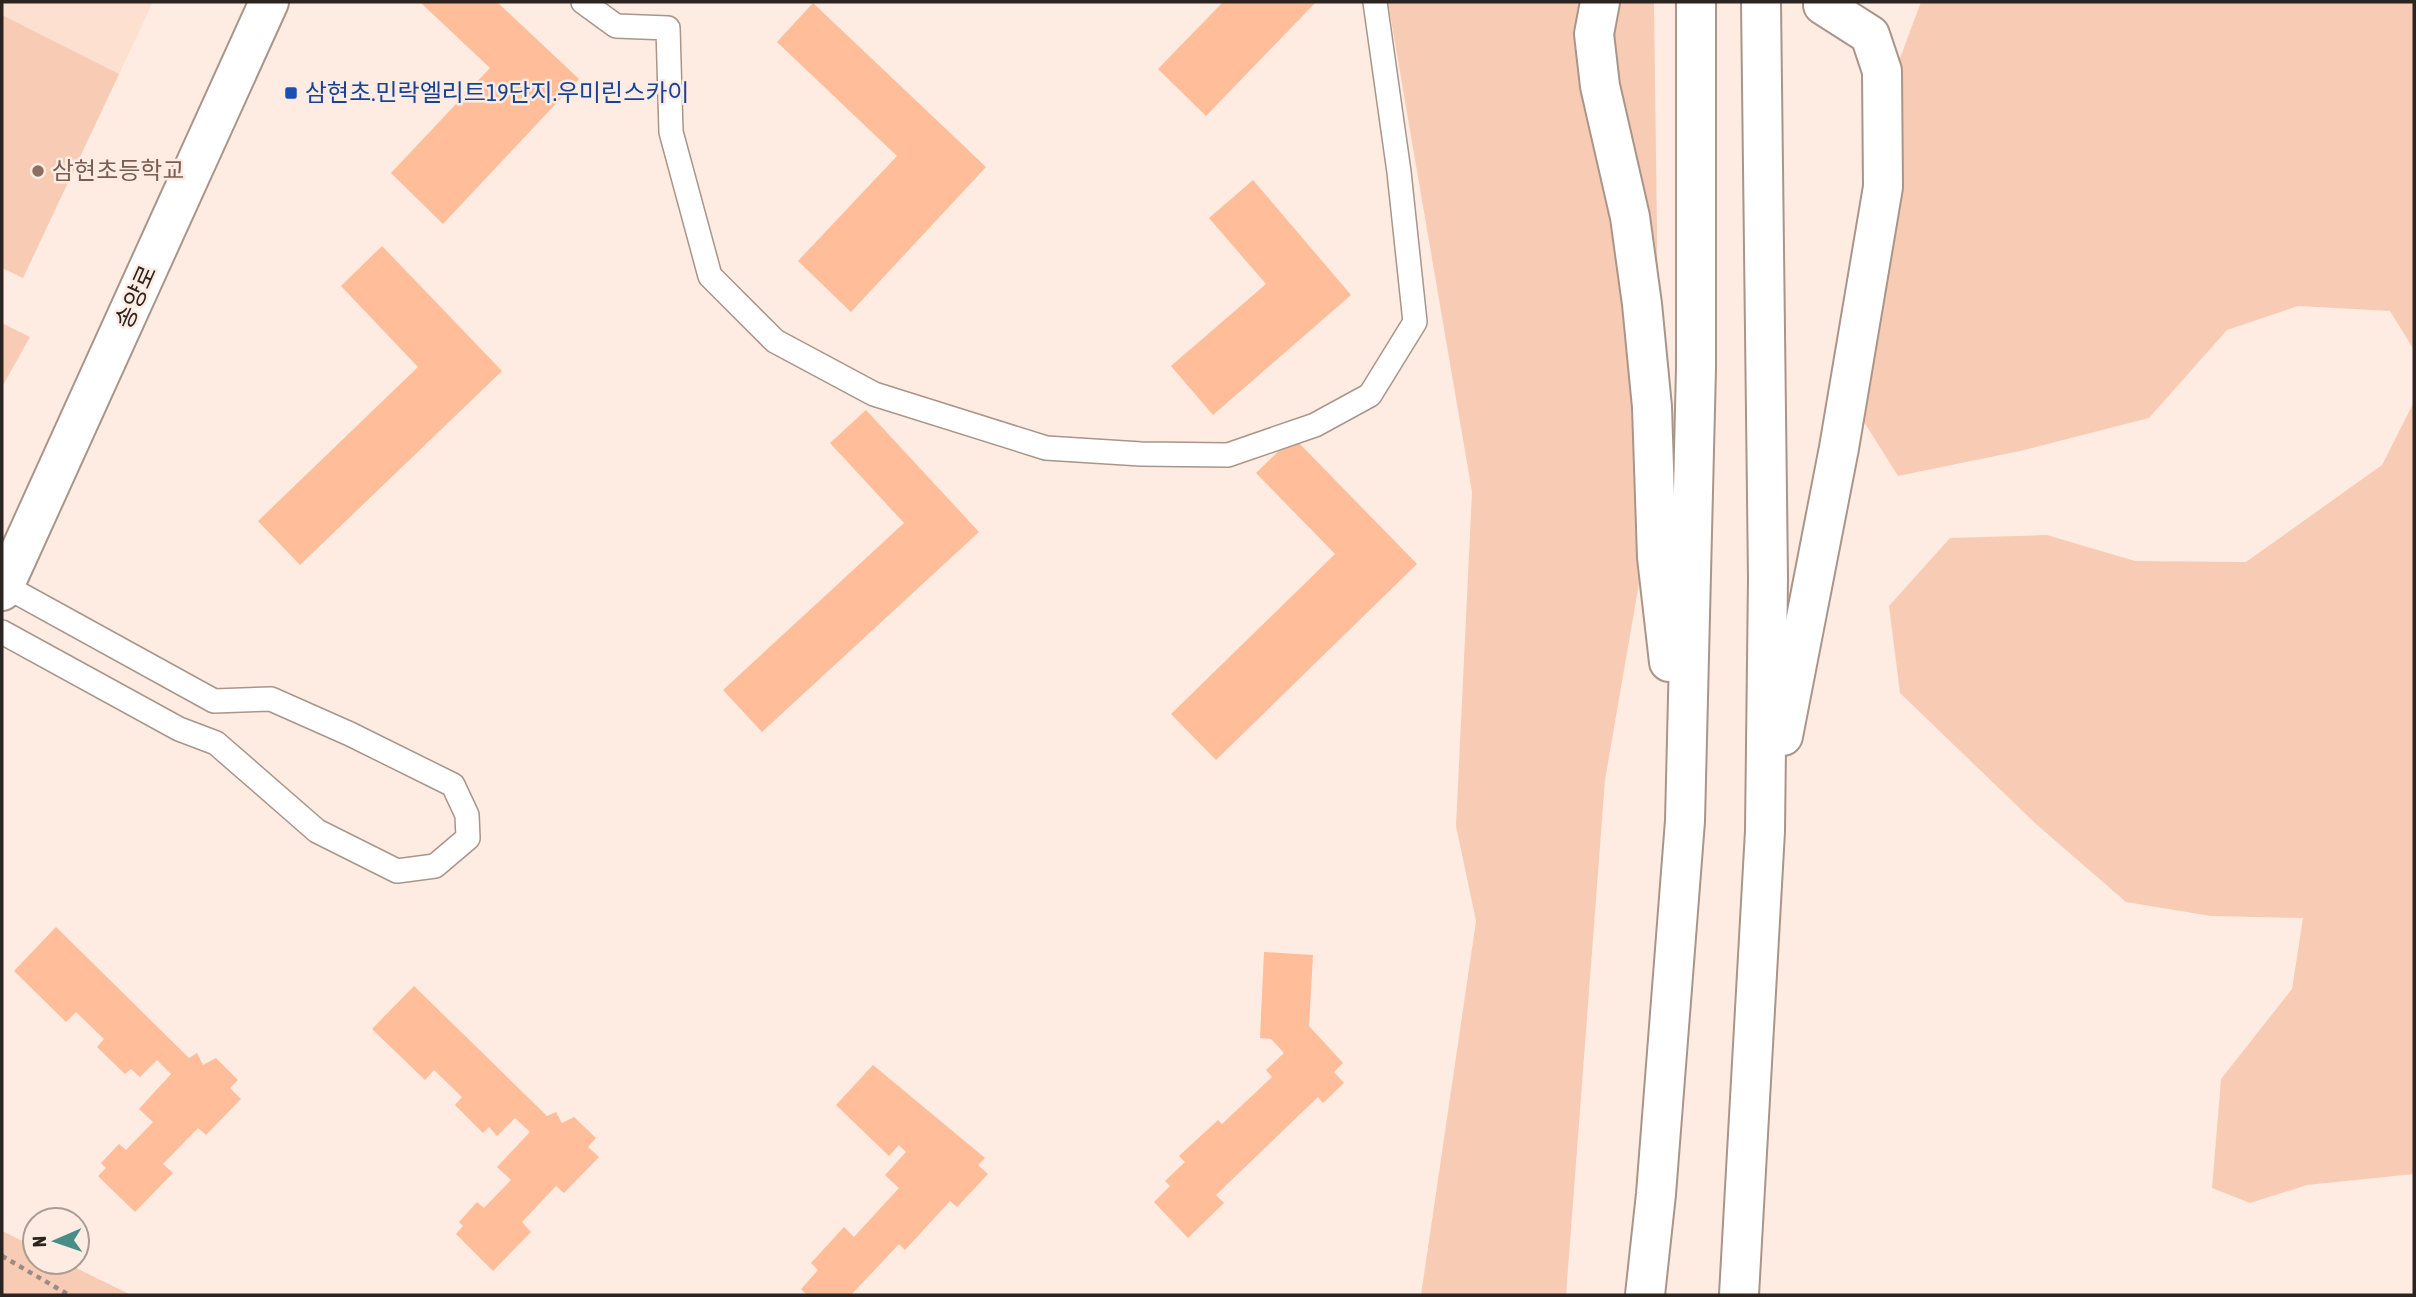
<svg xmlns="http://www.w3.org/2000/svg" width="2416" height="1297" font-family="'Asap Condensed','Noto Sans KR',sans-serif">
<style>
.built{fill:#fee0d0}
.green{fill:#f8ccb4}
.building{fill:#ffbd99}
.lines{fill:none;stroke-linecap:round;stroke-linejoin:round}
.lane-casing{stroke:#a9958a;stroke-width:26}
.street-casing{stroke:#a9958a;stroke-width:42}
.highway-casing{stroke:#a9958a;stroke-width:42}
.path{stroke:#9a8c85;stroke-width:4.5;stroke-dasharray:5 5;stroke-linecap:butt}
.lane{stroke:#fff;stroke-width:23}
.street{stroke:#fff;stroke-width:38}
.highway{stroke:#fff;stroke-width:38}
.transit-dot{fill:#1a4fb4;stroke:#feece2;stroke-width:2.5}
.education-dot{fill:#8d6e63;stroke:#feece2;stroke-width:2.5}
.labels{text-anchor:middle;stroke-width:5;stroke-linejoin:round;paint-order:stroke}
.transit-label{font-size:24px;fill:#164399;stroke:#feece2;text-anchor:start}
.education-label{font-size:24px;fill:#785e54;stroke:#feece2;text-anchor:start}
.street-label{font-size:24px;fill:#2c2420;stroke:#feece2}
</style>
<rect width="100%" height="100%" fill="#feece2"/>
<path class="built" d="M2,2H153L23,278L2,268Z"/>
<g class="green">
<path d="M1388,2H1654L1660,462L1605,780L1566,1295H1421L1476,921L1456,826L1472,492Z"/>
<path d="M1921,2H2414V350L2390,311L2298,306L2227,330L2149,418L2020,451L1898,476L1864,422L1859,279L1894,74Z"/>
<path d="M2,15L119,74L23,278L2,268Z"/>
<path d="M2,323L30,337L2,387Z"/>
<path d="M2414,402V1174L2307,1185L2250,1203L2212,1188L2221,1079L2292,989L2303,918L2211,916L2126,902L2036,824L1900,693L1889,606L1950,538L2047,535L2135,561L2246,562L2382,465Z"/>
<path d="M2,1231L35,1247V1262H64L131,1295H2Z"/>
</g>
<g class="building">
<path d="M420,2H497L579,79L443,224L391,173L490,68Z"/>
<path d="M1223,2H1316L1206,116L1158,69Z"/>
<path d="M813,3L986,167L851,312L798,261L897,156L777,42Z"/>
<path d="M1253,180L1351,295L1213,415L1171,366L1266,284L1209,218Z"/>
<path d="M382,246L502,371L300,565L258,521L418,367L341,286Z"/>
<path d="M866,410L979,532L762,732L723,690L904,523L830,443Z"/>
<path d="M1293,437L1417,564L1216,760L1171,714L1335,554L1256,473Z"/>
<path d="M56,927L189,1058L197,1053L203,1065L216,1058L238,1080L230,1088L241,1099L206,1135L198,1128L163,1164L173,1173L135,1212L98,1176L106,1168L101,1163L119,1144L126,1150L153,1122L139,1109L171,1074L157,1060L140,1077L131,1069L125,1074L97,1047L104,1039L76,1012L66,1022L14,971Z"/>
<path d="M1264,952L1313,955L1309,1026L1343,1063L1334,1072L1344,1083L1323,1103L1318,1097L1216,1195L1224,1203L1188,1238L1154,1202L1170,1186L1165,1181L1185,1162L1179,1156L1218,1120L1222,1124L1272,1077L1266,1070L1284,1053L1271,1039L1260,1038Z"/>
<path d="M414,986L547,1116L556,1112L562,1123L574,1117L596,1138L588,1147L599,1157L564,1193L556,1186L522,1222L531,1232L493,1271L456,1234L463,1226L459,1222L477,1202L484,1208L511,1180L497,1167L530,1132L515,1118L497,1136L489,1127L483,1133L455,1105L462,1097L434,1070L425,1080L372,1029Z"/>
<path d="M873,1065L985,1158L978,1165L988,1174L957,1207L950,1201L905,1250L899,1244L851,1295H807L801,1289L818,1270L811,1263L844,1227L854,1237L899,1188L885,1175L906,1152L899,1145L889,1156L836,1105Z"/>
</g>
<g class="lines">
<defs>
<g id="lane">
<path d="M583,2L616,26L668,28L671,132L710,276L775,341L874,394L1046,448L1141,454L1228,455L1315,425L1370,395L1415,322L1399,172L1375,2"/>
<path d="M2,632L179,729L216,743L317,831L397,871L435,866L468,838L467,815L453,785L350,734L271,699L214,701L5,586"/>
</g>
<path id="street" d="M2,591L269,2"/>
<g id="highway">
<path d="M1600,2L1594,34L1600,86L1630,217L1642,304L1652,407L1657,557L1669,662"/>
<path d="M1783,736L1839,448L1883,187L1882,71L1870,35L1823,5"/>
<path d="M1645,1295L1656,1194L1685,821L1696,368V2"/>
<path d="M1739,1295L1765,831L1768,578L1761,2"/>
</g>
</defs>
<use href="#lane" class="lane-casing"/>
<use href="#street" class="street-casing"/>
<use href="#highway" class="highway-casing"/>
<path class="path" d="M2,1256L69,1295"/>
<use href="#lane" class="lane"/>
<use href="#street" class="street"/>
<use href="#highway" class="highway"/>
</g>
<rect class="transit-dot" x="284" y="86" width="14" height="14" rx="3.5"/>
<circle class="education-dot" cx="38" cy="171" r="7"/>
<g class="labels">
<g class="transit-label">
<text x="305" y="101">삼현초.민락엘리트19단지.우미린스카이</text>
</g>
<g class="education-label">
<text x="52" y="179">삼현초등학교</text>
</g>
<g class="street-label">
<text transform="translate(136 297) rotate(-66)" y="8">송양로</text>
</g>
</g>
<rect width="2416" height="1297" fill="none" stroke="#2c2420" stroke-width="7"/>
<g transform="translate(56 1241) rotate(268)"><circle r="33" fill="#feece2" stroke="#aa9c94" stroke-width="2"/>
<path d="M0-5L12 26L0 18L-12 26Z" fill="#478e89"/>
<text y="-10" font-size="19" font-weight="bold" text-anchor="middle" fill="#2c2420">N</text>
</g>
</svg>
